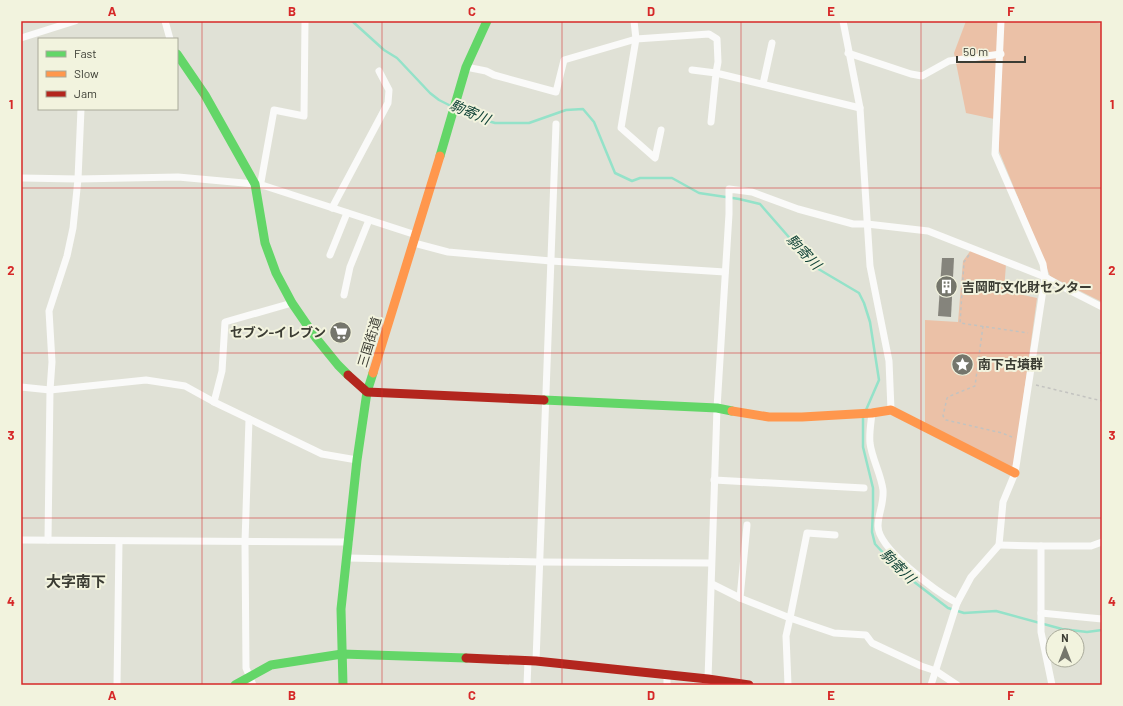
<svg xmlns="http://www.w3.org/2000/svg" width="1123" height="706" font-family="Barlow,'Noto Sans JP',sans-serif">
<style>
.green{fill:#ebc1a7}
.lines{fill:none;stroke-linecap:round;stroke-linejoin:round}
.stream{stroke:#94e2c9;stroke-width:2.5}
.building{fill:#85847c}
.path{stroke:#c3c3c0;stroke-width:1.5;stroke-dasharray:3 3;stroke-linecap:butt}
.street{stroke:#fafaf9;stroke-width:7}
.fast{stroke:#63d668;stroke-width:9}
.slow{stroke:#ff974d;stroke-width:9}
.jam{stroke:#b3261e;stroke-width:9}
.grid{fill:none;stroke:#d62828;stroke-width:1;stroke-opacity:0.55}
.labels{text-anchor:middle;stroke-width:4;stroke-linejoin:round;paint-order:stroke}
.poi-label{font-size:13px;font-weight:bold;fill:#3b3c33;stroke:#f2f3de;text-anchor:start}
.street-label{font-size:13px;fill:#3b3c33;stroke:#f2f3de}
.water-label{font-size:14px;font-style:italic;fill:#0f4236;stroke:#f2f3de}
.quarter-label{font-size:15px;font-weight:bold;fill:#3b3c33;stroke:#f2f3de}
.neatline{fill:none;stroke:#d62828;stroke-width:1.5}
.grid-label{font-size:13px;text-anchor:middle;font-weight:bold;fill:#d62828}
</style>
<rect width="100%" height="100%" fill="#e0e1d6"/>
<g class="green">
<path d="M966,21H1091L1102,24V302L1050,276L999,151V120L966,113L954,53Z"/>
<path d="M971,250L1006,264L1004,291L1037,298L1014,465L1011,466L925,424V320L958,322L963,261Z"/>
</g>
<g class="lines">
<g class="stream">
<path d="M352,21L384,50L397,58L430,93L439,100L451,106"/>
<path d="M457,109L471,116L495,123H529L566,110L583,109L594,122L615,173L632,181L640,178H672L699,193L739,199L760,204L815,267L859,293L864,303L870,322L879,380L866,410"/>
<path d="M863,416V447L873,488V508L872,532L875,544L900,571L948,608L964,613L996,611L1062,629L1087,632L1102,630"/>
</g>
</g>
<path class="building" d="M942,258H954L951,317L938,316Z"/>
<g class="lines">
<g class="path">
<path d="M969,255L964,262L960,323L1028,333"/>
<path d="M983,326L975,386L950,396L947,398L943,416L946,420L1002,433L1012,437"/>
<path d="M1036,385L1102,401"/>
</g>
<g class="street">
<path d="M165,21L170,39"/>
<path d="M634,21L636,39L621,128L655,158L661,130"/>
<path d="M843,21L860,108L870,266L889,361L891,410"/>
<path d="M21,38L75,21"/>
<path d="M848,53L911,74L922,76L949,61L1001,54"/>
<path d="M466,67L486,71L494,75L556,92L564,60L636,39L709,34L717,39L718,62L716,73L860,108"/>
<path d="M692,70L716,73L711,122"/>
<path d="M763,84L772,43"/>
<path d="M21,178L78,179L178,177L255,184L265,186L416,235"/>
<path d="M255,184L261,182L274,110L304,116L305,21"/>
<path d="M332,208L388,103L389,90L379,71"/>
<path d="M414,243L448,252L551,261L725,272"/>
<path d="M330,255L347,213"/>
<path d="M344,295L350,267L369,220"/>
<path d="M21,387L50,390L146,380L185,386L214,402L322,454L357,460"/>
<path d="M214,402L222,371L225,322L292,303"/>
<path d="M872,413C871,423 869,433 870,443C872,459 881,474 883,490C884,504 878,514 878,526C878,549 937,592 957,603"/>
<path d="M249,419L245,542L246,668L253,685"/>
<path d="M714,480L864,488"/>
<path d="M21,540L349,542"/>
<path d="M48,540L50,390L52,362L49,311L67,256L73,228L78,179L81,109"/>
<path d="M999,545L1041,546H1091L1102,542"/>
<path d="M1041,546V632L1052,685"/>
<path d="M347,558L539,562L711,563"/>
<path d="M712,584L740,598L790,618L834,633L866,635L872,643L921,666L936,671L957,685"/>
<path d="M740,598L747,525"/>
<path d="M1041,613L1102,619"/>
<path d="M536,661L556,124"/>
<path d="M667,675V685"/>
<path d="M708,679L717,408L729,214V189L752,192L798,209L853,224H867L928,231L1045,277L1057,284L1102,307"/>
<path d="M117,685L119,542"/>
<path d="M527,685L528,661"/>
<path d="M788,685L786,636L790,618L807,533L835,535"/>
<path d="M931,685L957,603L971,577L999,545L1003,502L1015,473L1045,277L1043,264L995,154L1001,21"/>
</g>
<g class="fast">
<path d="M177,54L205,95L255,184L265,243L276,273L292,303L316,338L338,365L348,375"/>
<path d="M440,156L466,67L487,21"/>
<path d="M544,400L717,408L732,411"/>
<path d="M235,685L271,665L342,654L466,658"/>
<path d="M343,685L341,609L357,460L367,392L373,373"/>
</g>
<g class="slow">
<path d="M373,373L440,156"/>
<path d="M732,411L769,417H802L872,413L891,410L1015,473"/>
</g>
<g class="jam">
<path d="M348,375L367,392L544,400"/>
<path d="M466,658L536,661L708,679L749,685"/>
</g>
</g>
<path class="grid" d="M202,21V685M382,21V685M562,21V685M741,21V685M921,21V685M21,188H1102M21,353H1102M21,518H1102"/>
<defs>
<symbol id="building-disc" viewBox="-11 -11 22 22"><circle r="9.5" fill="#75766c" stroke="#f2f3de"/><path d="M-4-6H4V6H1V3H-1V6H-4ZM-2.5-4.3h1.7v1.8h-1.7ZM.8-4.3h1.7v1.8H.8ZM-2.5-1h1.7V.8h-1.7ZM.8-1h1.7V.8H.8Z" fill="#fff"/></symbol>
<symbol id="supermarket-disc" viewBox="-11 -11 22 22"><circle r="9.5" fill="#75766c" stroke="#f2f3de"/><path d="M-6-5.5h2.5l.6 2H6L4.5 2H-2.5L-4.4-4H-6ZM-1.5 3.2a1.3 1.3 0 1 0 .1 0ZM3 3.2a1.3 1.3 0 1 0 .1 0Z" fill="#fff"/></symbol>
<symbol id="sight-disc" viewBox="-11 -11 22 22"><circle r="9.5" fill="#75766c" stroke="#f2f3de"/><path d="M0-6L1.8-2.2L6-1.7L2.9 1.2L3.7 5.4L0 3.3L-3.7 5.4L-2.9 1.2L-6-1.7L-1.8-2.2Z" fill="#fff"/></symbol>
</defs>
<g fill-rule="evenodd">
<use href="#building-disc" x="934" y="274" width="25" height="25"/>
<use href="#supermarket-disc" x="328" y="320" width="25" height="25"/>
<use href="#sight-disc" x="950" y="352" width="25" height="25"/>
</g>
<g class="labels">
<g class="poi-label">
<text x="962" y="292">吉岡町文化財センター</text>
<text x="326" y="337" text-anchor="end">セブン-イレブン</text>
<text x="978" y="369">南下古墳群</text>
</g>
<g class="street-label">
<text transform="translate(369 342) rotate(-73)" y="5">三国街道</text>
</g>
<g class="water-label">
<text transform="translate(470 112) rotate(23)" y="5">駒寄川</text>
<text transform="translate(804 252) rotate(46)" y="5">駒寄川</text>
<text transform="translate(898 566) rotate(44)" y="5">駒寄川</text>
</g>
<g class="quarter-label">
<text x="76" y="587">大字南下</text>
</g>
</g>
<rect width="1123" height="706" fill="none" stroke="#f2f3de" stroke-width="44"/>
<rect x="38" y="38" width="140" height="72" fill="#f2f3de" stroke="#a9aa9a"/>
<rect x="46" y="51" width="20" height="6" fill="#63d668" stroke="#a9aa9a"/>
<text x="74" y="58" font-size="12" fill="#3b3c33">Fast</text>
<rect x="46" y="71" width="20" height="6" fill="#ff974d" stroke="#a9aa9a"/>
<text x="74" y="78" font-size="12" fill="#3b3c33">Slow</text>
<rect x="46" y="91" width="20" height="6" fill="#b3261e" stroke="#a9aa9a"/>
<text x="74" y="98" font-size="12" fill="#3b3c33">Jam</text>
<g transform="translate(1065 648)"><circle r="19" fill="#f2f3de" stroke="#a9aa9a"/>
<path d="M0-3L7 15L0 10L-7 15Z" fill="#75766c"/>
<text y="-6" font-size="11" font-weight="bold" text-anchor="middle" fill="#3b3c33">N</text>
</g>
<path d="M957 56v6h68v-6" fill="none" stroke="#3b3c33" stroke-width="2"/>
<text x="963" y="56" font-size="12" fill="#3b3c33" stroke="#f2f3de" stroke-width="3" paint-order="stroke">50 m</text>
<rect x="22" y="22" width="1079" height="662" class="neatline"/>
<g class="grid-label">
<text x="112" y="16">A</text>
<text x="292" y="16">B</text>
<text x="472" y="16">C</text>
<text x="651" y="16">D</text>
<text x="831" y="16">E</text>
<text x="1011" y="16">F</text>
<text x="11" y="109">1</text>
<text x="1112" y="109">1</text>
<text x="11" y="275">2</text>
<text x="1112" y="275">2</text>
<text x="11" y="440">3</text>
<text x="1112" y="440">3</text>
<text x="11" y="606">4</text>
<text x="1112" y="606">4</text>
<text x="112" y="700">A</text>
<text x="292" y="700">B</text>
<text x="472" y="700">C</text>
<text x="651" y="700">D</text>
<text x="831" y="700">E</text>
<text x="1011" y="700">F</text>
</g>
</svg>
